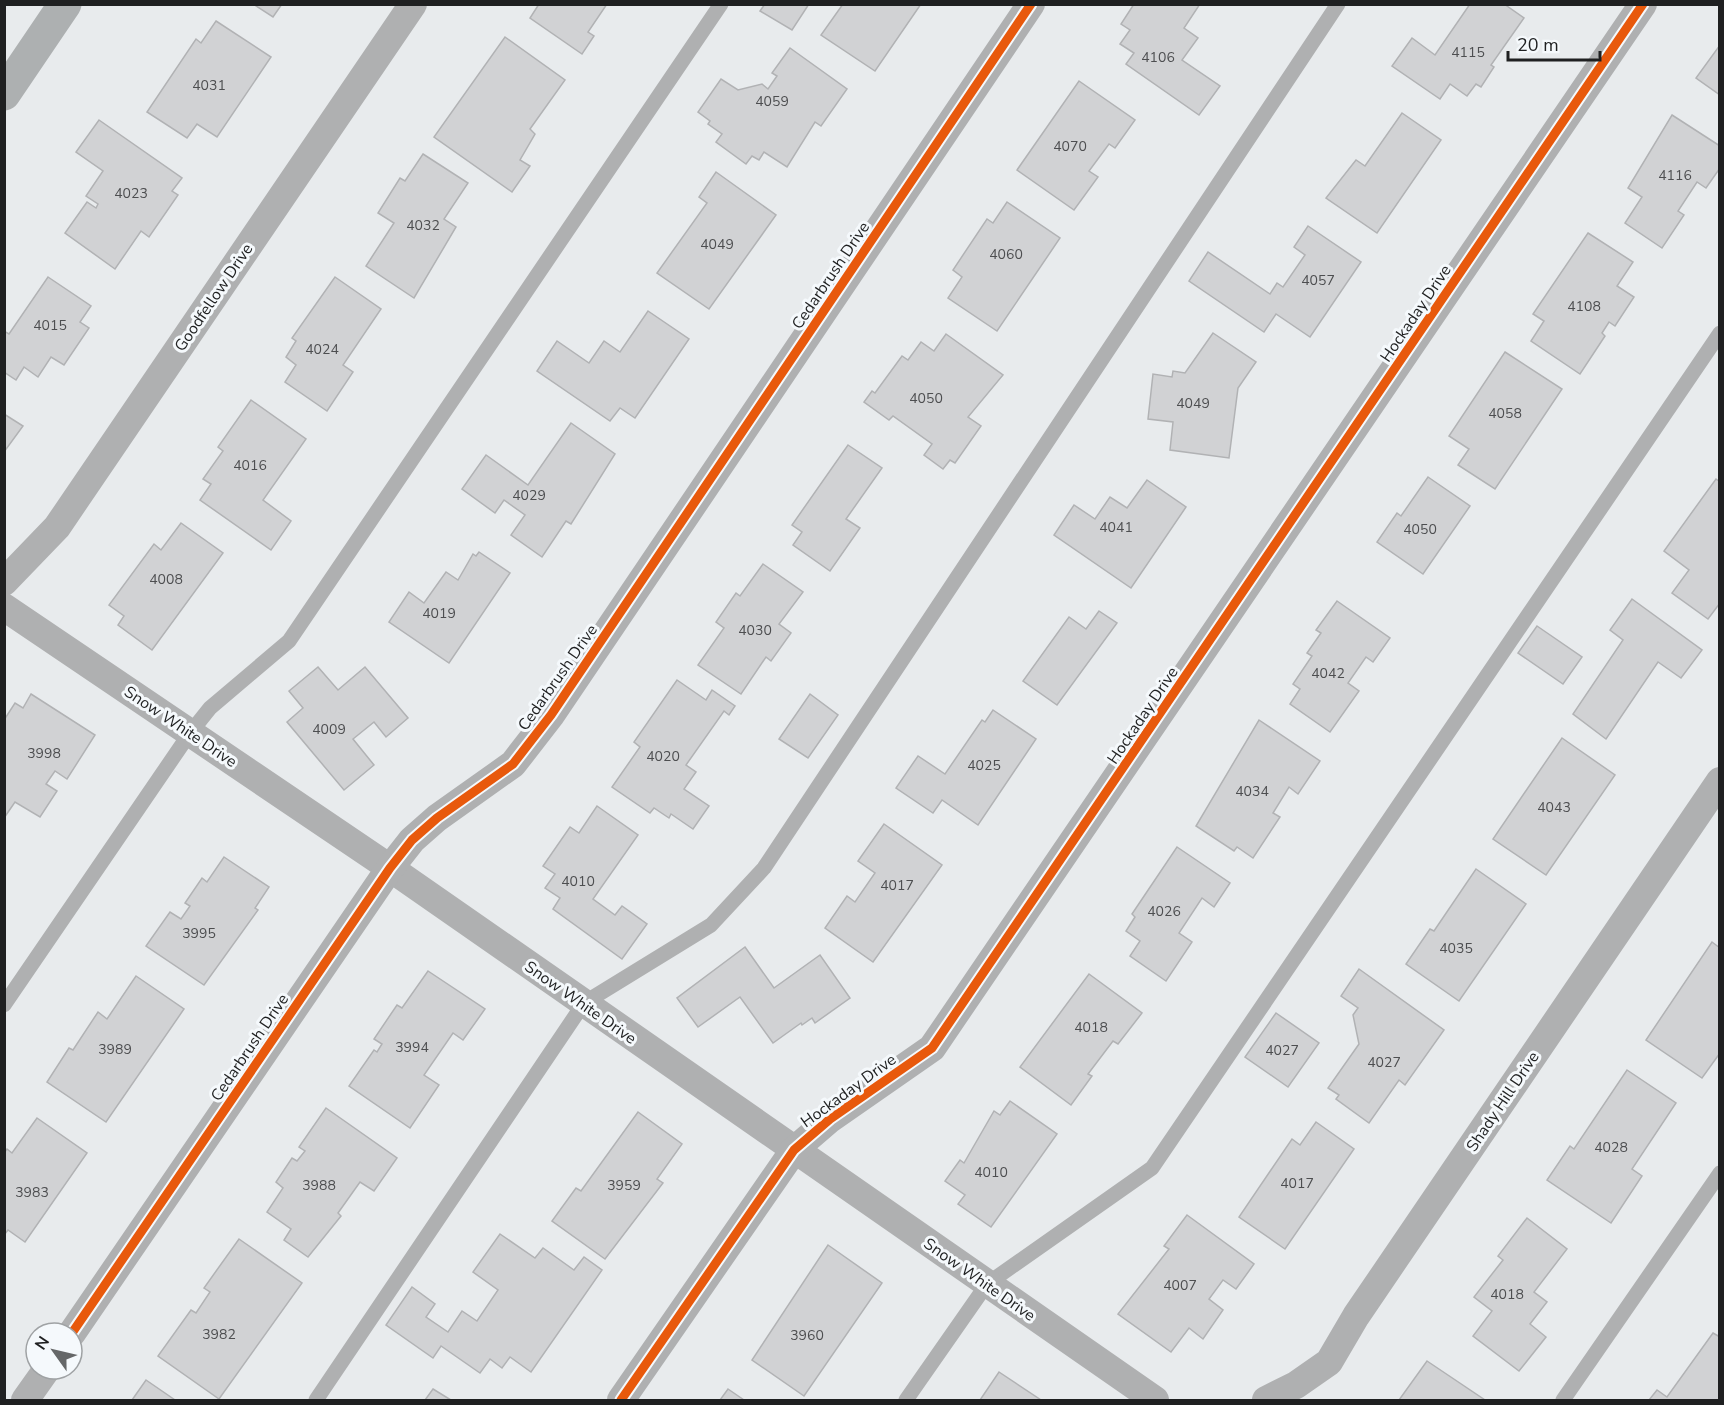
<svg xmlns="http://www.w3.org/2000/svg" width="1724" height="1405" font-family="'Nunito Sans',sans-serif">
<style>
.building{fill:#d1d2d4;stroke:#b1b2b4;stroke-width:1.5}
.lines{fill:none;stroke-linecap:round;stroke-linejoin:round}
.lane{stroke:#afb0b1;stroke-width:15}
.street{stroke:#afb0b1;stroke-width:28}
.secondary{stroke:#adb0b1;stroke-width:33}
.cycleway-casing{stroke:#f5f9fc;stroke-width:13}
.cycleway{stroke:#e8590c;stroke-width:9}
.labels{text-anchor:middle;stroke-width:6;stroke-linejoin:round;paint-order:stroke}
.number-label{font-size:14px;fill:#4d4e50}
.street-label{font-size:16px;fill:#1f2021;stroke:#f5f9fc}
</style>
<rect width="100%" height="100%" fill="#e8ebed"/>
<g class="building">
<path d="M253,4H282L273,17Z"/>
<path d="M539,4H607L588,32L594,36L582,54L530,18Z"/>
<path d="M765,4H809L792,30L760,11Z"/>
<path d="M843,4H921L875,71L821,35Z"/>
<path d="M1134,4H1200L1184,28L1198,38L1182,60L1220,86L1199,115L1126,64L1134,53L1120,44L1130,30L1121,24Z"/>
<path d="M1470,4H1504L1524,18L1491,65L1494,67L1481,87L1476,84L1467,96L1450,84L1440,99L1392,66L1412,38L1435,55Z"/>
<path d="M216,21L271,57L217,137L197,124L187,138L147,112L196,39L201,43Z"/>
<path d="M505,37L565,80L530,129L535,134L520,160L530,166L512,192L434,137Z"/>
<path d="M1720,45V95L1696,78Z"/>
<path d="M790,48L847,89L821,126L815,122L787,167L764,152L759,160L752,156L746,164L716,142L722,134L708,124L710,121L698,112L721,79L738,90L762,84L768,89L777,76L772,73Z"/>
<path d="M1079,81L1135,120L1115,148L1109,144L1089,171L1098,177L1074,210L1017,170Z"/>
<path d="M1402,113L1441,140L1377,233L1326,198L1356,160L1365,166Z"/>
<path d="M1672,115L1720,146V168L1706,188L1697,182L1678,211L1684,215L1662,248L1625,223L1642,197L1628,188Z"/>
<path d="M99,120L182,178L172,191L178,195L149,237L141,231L115,269L65,233L87,202L96,208L98,204L86,196L103,171L76,152Z"/>
<path d="M423,154L468,183L444,219L456,227L414,298L366,266L394,223L378,213L400,178L405,181Z"/>
<path d="M716,172L776,215L709,309L657,273L707,203L699,197Z"/>
<path d="M1007,202L1060,238L997,331L948,298L962,277L953,270L987,219L993,223Z"/>
<path d="M1308,226L1361,262L1310,337L1276,314L1264,332L1189,281L1208,252L1270,294L1277,283L1283,287L1305,255L1294,247Z"/>
<path d="M1588,233L1633,262L1617,286L1634,297L1615,326L1609,322L1602,333L1605,336L1580,374L1531,341L1544,321L1533,314Z"/>
<path d="M48,277L91,306L80,322L89,328L64,365L51,357L38,377L24,367L16,380L4,372V331L9,334Z"/>
<path d="M335,277L381,309L343,365L353,372L327,411L285,382L296,365L286,357L296,341L292,338Z"/>
<path d="M648,311L689,339L635,418L620,408L610,421L537,371L557,341L589,363L604,341L620,352Z"/>
<path d="M1213,333L1256,362L1238,388L1229,458L1170,450L1173,422L1148,419L1153,374L1172,377L1173,371L1185,373Z"/>
<path d="M946,334L1003,375L968,417L981,426L955,463L950,460L943,469L924,455L932,444L893,416L889,420L864,402L872,391L875,393L902,356L908,360L921,342L934,351Z"/>
<path d="M1505,352L1562,389L1495,489L1458,465L1469,449L1449,436Z"/>
<path d="M251,400L306,439L263,500L291,521L271,550L200,500L211,484L203,479L223,451L218,447Z"/>
<path d="M4,414L23,426L4,452Z"/>
<path d="M571,423L615,454L571,524L566,521L542,557L511,535L525,515L504,500L495,513L462,489L486,455L528,485Z"/>
<path d="M848,445L882,468L846,519L860,528L830,571L793,545L802,532L792,525Z"/>
<path d="M1428,477L1470,506L1423,574L1377,542L1397,513L1401,516Z"/>
<path d="M1716,479L1720,482V603L1708,619L1672,593L1689,570L1664,551Z"/>
<path d="M1147,480L1186,507L1131,588L1054,535L1074,505L1095,519L1110,497L1127,508Z"/>
<path d="M181,523L223,553L152,650L118,625L124,616L109,605L154,544L161,550Z"/>
<path d="M479,552L510,573L449,663L389,622L409,592L424,603L446,572L458,580L473,554L476,556Z"/>
<path d="M763,564L803,592L779,624L791,633L771,661L766,657L741,694L698,665L724,628L716,622L736,593L740,596Z"/>
<path d="M1632,599L1702,650L1681,678L1658,662L1606,739L1573,714L1623,640L1610,630Z"/>
<path d="M1337,601L1390,638L1373,662L1366,657L1348,683L1359,691L1330,732L1290,704L1300,689L1293,684L1312,656L1307,653L1321,633L1316,630Z"/>
<path d="M1099,611L1117,623L1057,705L1023,681L1069,617L1086,629Z"/>
<path d="M1537,626L1582,657L1563,684L1518,653Z"/>
<path d="M318,667L338,690L365,667L408,718L386,737L374,722L353,739L374,765L344,790L287,722L303,708L289,691Z"/>
<path d="M677,680L706,700L712,690L735,706L729,715L724,711L686,765L696,772L684,789L709,806L693,829L671,814L669,818L654,808L650,813L612,787L640,747L634,742Z"/>
<path d="M31,694L95,735L67,779L55,771L46,784L57,791L40,817L15,802L4,818V720L15,703L23,708Z"/>
<path d="M810,694L838,715L808,758L779,739Z"/>
<path d="M993,710L1036,739L978,825L942,800L933,813L896,788L918,756L945,774L982,720L985,722Z"/>
<path d="M1259,720L1320,761L1298,794L1289,787L1273,813L1280,817L1253,858L1237,847L1234,851L1196,826Z"/>
<path d="M1562,738L1615,775L1546,875L1493,839Z"/>
<path d="M597,806L638,835L593,899L615,915L622,906L647,924L622,959L553,909L560,898L545,888L555,874L543,866L570,827L579,833Z"/>
<path d="M884,824L942,865L873,962L825,928L847,896L855,902L875,873L858,861Z"/>
<path d="M1177,847L1230,883L1214,907L1202,898L1179,933L1192,942L1166,981L1130,956L1140,941L1126,931L1135,917L1132,914Z"/>
<path d="M224,857L269,887L255,908L258,910L204,985L146,946L170,912L181,919L190,906L185,903L202,878L207,882Z"/>
<path d="M1476,869L1526,904L1459,1001L1406,964L1430,929L1434,931Z"/>
<path d="M1712,942L1720,948V1053L1702,1078L1646,1040Z"/>
<path d="M745,947L774,988L820,955L850,998L815,1023L812,1018L802,1025L801,1023L773,1043L740,997L698,1027L677,998Z"/>
<path d="M1359,969L1444,1030L1405,1085L1399,1080L1369,1123L1336,1099L1339,1095L1328,1088L1359,1044L1353,1015L1358,1008L1341,996Z"/>
<path d="M428,971L485,1009L463,1040L453,1033L424,1075L439,1085L410,1128L349,1086L374,1050L377,1052L382,1044L374,1039L397,1005L402,1008Z"/>
<path d="M1089,974L1142,1013L1118,1044L1113,1041L1088,1074L1092,1076L1071,1105L1020,1067Z"/>
<path d="M136,976L184,1009L106,1122L47,1082L69,1048L73,1050L98,1012L107,1019Z"/>
<path d="M1276,1013L1319,1043L1288,1087L1245,1057Z"/>
<path d="M1627,1070L1676,1103L1632,1169L1642,1176L1611,1223L1547,1180L1570,1146L1574,1149Z"/>
<path d="M1010,1101L1057,1134L991,1227L958,1204L965,1195L945,1181L960,1160L964,1163L994,1111L1000,1115Z"/>
<path d="M326,1108L397,1158L374,1191L360,1182L338,1213L341,1216L308,1257L284,1240L291,1229L267,1212L283,1188L276,1182L292,1158L297,1161L305,1151L299,1147Z"/>
<path d="M638,1112L682,1144L657,1179L663,1183L605,1259L552,1221L576,1188L581,1191Z"/>
<path d="M37,1118L87,1153L25,1242L8,1230L4,1235V1153L7,1149L12,1153Z"/>
<path d="M1316,1122L1354,1149L1285,1249L1239,1217L1292,1139L1300,1145Z"/>
<path d="M1187,1215L1254,1264L1236,1289L1223,1280L1209,1299L1223,1310L1203,1339L1189,1328L1171,1352L1118,1314L1169,1249L1164,1246Z"/>
<path d="M1527,1218L1567,1249L1534,1292L1547,1302L1530,1324L1546,1337L1519,1371L1473,1336L1492,1311L1474,1297L1503,1260L1498,1256Z"/>
<path d="M500,1234L535,1258L543,1248L574,1270L584,1257L602,1270L531,1372L510,1357L502,1368L490,1359L480,1373L441,1346L433,1358L386,1325L412,1287L435,1304L426,1317L448,1332L462,1311L477,1321L498,1290L473,1272Z"/>
<path d="M239,1239L302,1283L219,1399L158,1356L191,1310L196,1313L210,1292L204,1288Z"/>
<path d="M828,1245L882,1283L804,1396L752,1360Z"/>
<path d="M1713,1333L1720,1337V1400H1649L1657,1390L1667,1397Z"/>
<path d="M1427,1361L1485,1400H1399Z"/>
<path d="M999,1372L1041,1400H980Z"/>
<path d="M146,1380L175,1400H132Z"/>
<path d="M433,1389L451,1400H425Z"/>
<path d="M728,1389L744,1400H720Z"/>
</g>
<g class="lines">
<g class="lane">
<path d="M4,1005L190,733L210,708L289,641L721,4"/>
<path d="M316,1400L584,1003L711,925L764,868L1338,4"/>
<path d="M906,1400L987,1284L1152,1168L1720,333"/>
<path d="M1563,1400L1720,1173"/>
</g>
<g class="street">
<path d="M4,582L57,527L413,4"/>
<path d="M4,607L390,868L1155,1400"/>
<path d="M72,1333L390,868L412,840L437,818L513,764L551,715L1031,4"/>
<path d="M25,1400L47,1369"/>
<path d="M621,1400L794,1150L830,1119L932,1048L1643,4"/>
<path d="M1266,1400L1296,1385L1329,1362L1356,1316L1720,781"/>
</g>
<path class="secondary" d="M4,94L65,4"/>
<defs>
<g id="cycleway">
<path d="M72,1333L390,868L412,840L437,818L513,764L551,715L1031,4"/>
<path d="M621,1400L794,1150L830,1119L932,1048L1643,4"/>
</g>
</defs>
<use href="#cycleway" class="cycleway-casing"/>
<use href="#cycleway" class="cycleway"/>
</g>
<g class="labels">
<g class="number-label">
<text x="1468" y="57">4115</text>
<text x="1158" y="62">4106</text>
<text x="209" y="90">4031</text>
<text x="772" y="106">4059</text>
<text x="1070" y="151">4070</text>
<text x="1675" y="180">4116</text>
<text x="131" y="198">4023</text>
<text x="423" y="230">4032</text>
<text x="717" y="249">4049</text>
<text x="1006" y="259">4060</text>
<text x="1318" y="285">4057</text>
<text x="1584" y="311">4108</text>
<text x="50" y="330">4015</text>
<text x="322" y="354">4024</text>
<text x="926" y="403">4050</text>
<text x="1193" y="408">4049</text>
<text x="1505" y="418">4058</text>
<text x="250" y="470">4016</text>
<text x="529" y="500">4029</text>
<text x="1116" y="532">4041</text>
<text x="1420" y="534">4050</text>
<text x="166" y="584">4008</text>
<text x="439" y="618">4019</text>
<text x="755" y="635">4030</text>
<text x="1328" y="678">4042</text>
<text x="329" y="734">4009</text>
<text x="44" y="758">3998</text>
<text x="663" y="761">4020</text>
<text x="984" y="770">4025</text>
<text x="1252" y="796">4034</text>
<text x="1554" y="812">4043</text>
<text x="578" y="886">4010</text>
<text x="897" y="890">4017</text>
<text x="1164" y="916">4026</text>
<text x="199" y="938">3995</text>
<text x="1456" y="953">4035</text>
<text x="1091" y="1032">4018</text>
<text x="412" y="1052">3994</text>
<text x="115" y="1054">3989</text>
<text x="1282" y="1055">4027</text>
<text x="1384" y="1067">4027</text>
<text x="1611" y="1152">4028</text>
<text x="991" y="1177">4010</text>
<text x="1297" y="1188">4017</text>
<text x="319" y="1190">3988</text>
<text x="624" y="1190">3959</text>
<text x="32" y="1197">3983</text>
<text x="1180" y="1290">4007</text>
<text x="1507" y="1299">4018</text>
<text x="219" y="1339">3982</text>
<text x="807" y="1340">3960</text>
</g>
<g class="street-label">
<text transform="translate(830 275) rotate(-56)" y="6">Cedarbrush Drive</text>
<text transform="translate(213 297) rotate(-56)" y="6">Goodfellow Drive</text>
<text transform="translate(1415 313) rotate(-56)" y="6">Hockaday Drive</text>
<text transform="translate(557 677) rotate(-55)" y="6">Cedarbrush Drive</text>
<text transform="translate(1142 715) rotate(-56)" y="6">Hockaday Drive</text>
<text transform="translate(181 726) rotate(34)" y="6">Snow White Drive</text>
<text transform="translate(581 1002) rotate(35)" y="6">Snow White Drive</text>
<text transform="translate(249 1047) rotate(-56)" y="6">Cedarbrush Drive</text>
<text transform="translate(848 1090) rotate(-36)" y="6">Hockaday Drive</text>
<text transform="translate(1502 1101) rotate(-56)" y="6">Shady Hill Drive</text>
<text transform="translate(980 1279) rotate(35)" y="6">Snow White Drive</text>
</g>
</g>
<rect width="1724" height="1405" fill="none" stroke="#1f2021" stroke-width="12"/>
<g transform="translate(54 1351) rotate(304)"><circle r="28" fill="#f5f9fc" stroke="#9fa2a4" stroke-width="1.5"/>
<path d="M0-4.5L10 22L0 15L-10 22Z" fill="#656768"/>
<text y="-9" font-size="16" font-weight="bold" text-anchor="middle" fill="#1f2021">N</text>
</g>
<path d="M1508 51v9h92v-9" fill="none" stroke="#1f2021" stroke-width="3"/>
<text x="1517" y="51" font-size="18" fill="#1f2021" stroke="#f5f9fc" stroke-width="4.5" paint-order="stroke">20 m</text>
</svg>
